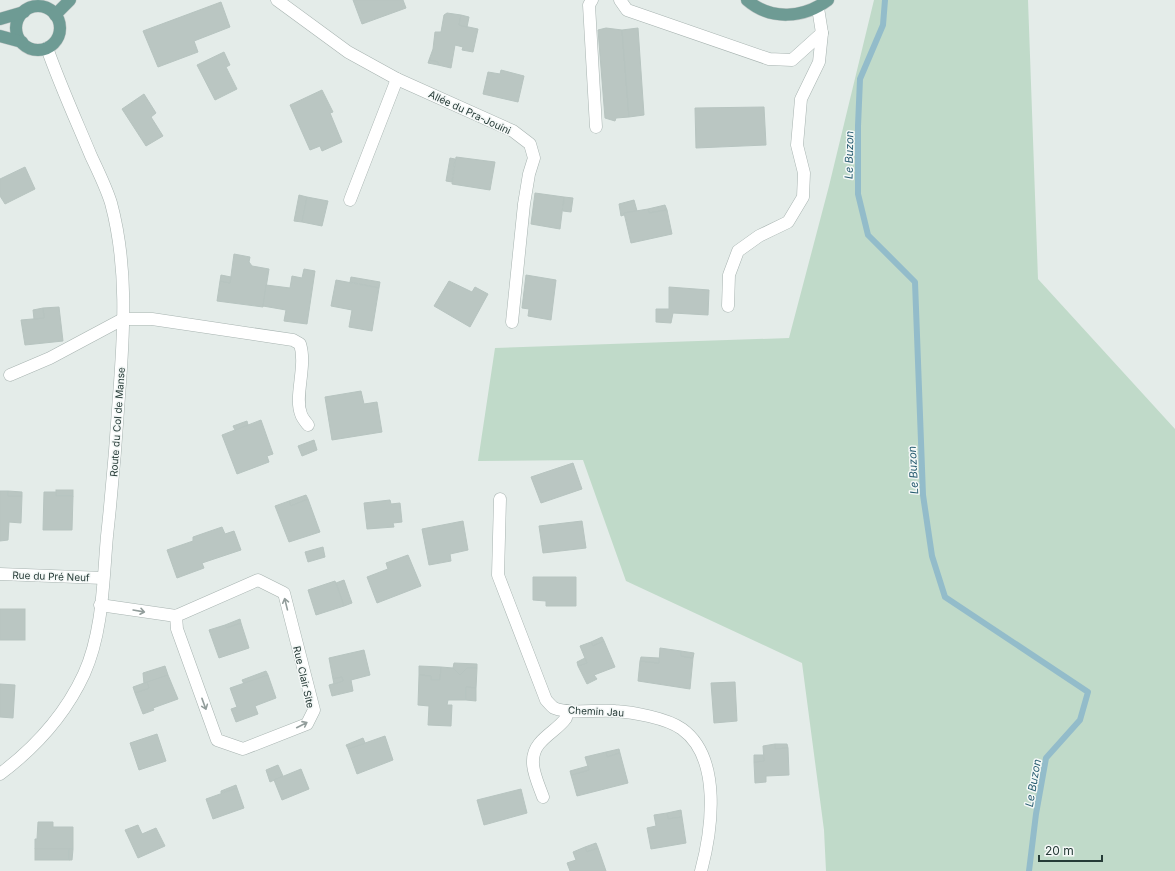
<svg xmlns="http://www.w3.org/2000/svg" width="1175" height="871" font-family="Inter,sans-serif">
<style>
.green{fill:#c0dac9}
.lines{fill:none;stroke-linecap:round;stroke-linejoin:round}
.stream{stroke:#93bcca;stroke-width:6}
.building{fill:#bac6c2;stroke:#b7c4c0}
.minor-casing{stroke:#a7b3b0;stroke-width:13}
.major-casing{stroke:#c2c8c7;stroke-width:13}
.minor{stroke:#fff;stroke-width:12}
.major{stroke:#6e9b94;stroke-width:12}
.oneway{stroke:#929d9b}
.labels{text-anchor:middle;stroke-width:3;stroke-linejoin:round;paint-order:stroke}
.street-label{font-size:10px;fill:#263b37;stroke:#f4f8f7}
.water-label{font-size:11px;font-style:italic;fill:#275c70;stroke:#f4f8f7}
</style>
<rect width="100%" height="100%" fill="#e4ece9"/>
<path class="green" d="M874,0H1028L1038,279L1175,429V871H826L824,830L802,663L626,581L583,460L478,461L495,348L789,338L829,186Z"/>
<g class="lines">
<path class="stream" d="M885,0L883,25L860,79L858,126V194L868,235L915,282L923,495L932,556L945,597L1088,692L1080,720L1046,758L1036,814L1029,871"/>
</g>
<g class="building">
<path d="M353,0H403L406,8L362,24Z"/>
<path d="M221,2L230,27L194,41L198,52L158,67L143,31Z"/>
<path d="M447,13L461,15L459,25L478,29L473,52L462,50L463,47L455,45L451,68L438,65V62L429,60L433,49L435,32H441L444,15Z"/>
<path d="M461,15L469,17L467,27L459,25Z"/>
<path d="M606,28L622,30L629,117L616,118L615,121L605,118L598,30Z"/>
<path d="M638,28L644,115L629,117L622,30Z"/>
<path d="M224,52L230,65L226,67L237,89L215,100L197,65Z"/>
<path d="M429,60L438,62V65L428,63Z"/>
<path d="M501,70L524,76L518,102L483,94L488,72L500,74Z"/>
<path d="M322,90L333,112L330,113L342,142L322,151L320,146L310,150L290,105Z"/>
<path d="M144,94L156,113L151,117L163,136L146,146L122,109Z"/>
<path d="M764,107L766,145L696,148L695,108Z"/>
<path d="M456,157L495,162L490,190L452,184Z"/>
<path d="M450,158L455,159L452,182L446,181Z"/>
<path d="M25,167L35,189L5,204L0,196V179Z"/>
<path d="M535,193L564,197L560,229L531,224Z"/>
<path d="M299,195L307,197L302,222L294,221Z"/>
<path d="M307,197L328,201L322,226L302,222Z"/>
<path d="M564,197L573,198L571,212L563,211Z"/>
<path d="M634,200L637,211L624,213V215L621,216L619,204Z"/>
<path d="M665,205L667,210L649,213L648,209Z"/>
<path d="M648,209L649,213L667,210L672,234L631,243L624,213Z"/>
<path d="M234,254L250,257L249,262L252,266L269,269L263,307L217,301L220,281L230,283Z"/>
<path d="M304,269L315,271L307,324L284,321L286,310L263,306L266,285L290,288L292,276L302,278Z"/>
<path d="M221,275L231,277L230,283L220,281Z"/>
<path d="M526,275L556,280L551,320L528,316L529,309L522,308Z"/>
<path d="M351,277L380,282L379,288L350,282Z"/>
<path d="M336,280L379,288L372,331L349,327L352,310L331,306Z"/>
<path d="M449,281L472,292L475,287L488,294L470,327L434,306Z"/>
<path d="M669,287L709,290L708,315L673,313L671,323L656,322V309H669Z"/>
<path d="M59,307L63,341L25,345L21,320L44,318L43,308Z"/>
<path d="M43,308L44,318L34,319L33,310Z"/>
<path d="M361,391L364,404L377,402L382,432L332,440L325,397Z"/>
<path d="M261,420L273,454L267,456L269,462L237,474L222,435Z"/>
<path d="M247,421L248,425L235,430L233,426Z"/>
<path d="M314,440L317,450L302,456L298,446Z"/>
<path d="M573,463L582,489L541,503L531,477Z"/>
<rect x="56" y="490" width="17" height="6"/>
<path d="M0,491H8V496H22L21,523L9,522L8,540L0,541Z"/>
<path d="M8,491L22,492V496H8Z"/>
<path d="M44,492H56V496H73L72,530H43Z"/>
<path d="M306,495L308,499L291,506L289,501Z"/>
<path d="M308,499L320,532L289,542L275,506L289,501L291,506Z"/>
<path d="M390,500L391,504L400,503L402,522L393,523L394,527L367,529L364,503Z"/>
<path d="M463,521L468,550L450,554L451,561L429,565L422,529Z"/>
<path d="M582,521L586,548L543,553L539,526Z"/>
<path d="M222,527L225,534L234,531L241,550L202,563L204,568L177,578L167,550L193,541V537Z"/>
<path d="M323,547L325,557L308,562L305,552Z"/>
<path d="M408,555L421,586L377,603L367,577L388,569L386,563Z"/>
<path d="M533,577H576V606H546V601L533,600Z"/>
<path d="M344,580L352,603L344,606L336,583Z"/>
<path d="M335,581L344,606L316,615L308,590Z"/>
<rect x="0" y="609" width="25" height="31"/>
<path d="M240,619L241,623L227,628L225,625Z"/>
<path d="M241,623L249,648L219,658L209,630L225,625L227,628Z"/>
<path d="M602,637L604,641L593,646L591,642Z"/>
<path d="M604,641L615,667L594,675L597,679L587,684L578,666L587,663L580,646L591,642L593,646Z"/>
<path d="M660,648L681,651V656L693,658L690,689L638,681L640,661L659,663Z"/>
<path d="M364,650L370,675L351,680L353,691L332,696L329,685L343,681L342,677L333,679L329,658Z"/>
<path d="M681,651L694,653L693,658L681,656Z"/>
<path d="M641,657L659,658V663L640,661Z"/>
<path d="M585,658L587,663L578,666L577,662Z"/>
<path d="M454,663L477,664V668H467L460,675L453,668Z"/>
<path d="M165,666L168,675L144,684L143,673Z"/>
<path d="M419,666L441,667L440,680H431V676L419,675Z"/>
<path d="M441,667L453,668L460,675L467,668H477L476,688L466,687V700H448L447,705H452L451,726L428,725L429,706L418,705L419,675L431,676V680H440Z"/>
<path d="M266,671L268,675L244,684L242,680Z"/>
<path d="M168,675L178,699L153,708L154,710L143,714L135,693L149,688L147,682Z"/>
<path d="M268,675L276,698L255,706L258,714L236,722L231,709L237,707L230,688Z"/>
<path d="M342,677L343,681L334,684L333,679Z"/>
<path d="M147,682L149,688L135,693L133,687Z"/>
<path d="M735,682L737,721L714,723L711,683Z"/>
<path d="M0,684L15,685L13,718L0,717Z"/>
<path d="M466,687L476,688V701L466,700Z"/>
<path d="M157,734L166,761L139,770L130,743Z"/>
<path d="M385,736L393,760L357,774L348,749Z"/>
<path d="M363,738L365,743L348,749L346,745Z"/>
<path d="M775,744H787L788,748L775,749Z"/>
<path d="M775,744V749L788,748L789,775L766,776V782L755,783L754,762L764,761L763,746Z"/>
<path d="M619,749L620,753L607,757L606,752Z"/>
<path d="M606,752L607,757L620,753L628,783L577,796L571,775L589,770L585,757Z"/>
<path d="M754,755H763L764,761L754,762Z"/>
<path d="M278,765L283,776L270,782L266,770Z"/>
<path d="M588,766L589,770L571,775L570,771Z"/>
<path d="M301,769L309,789L282,800L274,780Z"/>
<path d="M236,785L237,788L221,793V791Z"/>
<path d="M237,788L244,808L213,819L206,799Z"/>
<path d="M521,789L527,813L484,825L477,800Z"/>
<path d="M681,810L682,817L668,819L667,813Z"/>
<path d="M667,813L668,819L682,817L686,843L651,849L647,828L656,826L654,815Z"/>
<path d="M38,822H53V827H73V849H35V839H37Z"/>
<path d="M138,825L142,834L156,828L165,846L138,858L125,830Z"/>
<path d="M596,843L598,848L587,852L585,847Z"/>
<path d="M585,847L587,852L598,848L606,871H570L567,863L576,860L573,852Z"/>
<rect x="35" y="849" width="34" height="11"/>
<path d="M69,849H73L72,860H69Z"/>
</g>
<g class="lines">
<defs>
<g id="minor">
<path d="M277,0L348,52L397,79L513,131L530,144L534,158L529,174L524,204L512,322"/>
<path d="M592,0L589,5L596,127"/>
<path d="M620,0L627,10L769,59L792,60L822,33"/>
<path d="M350,200L397,79"/>
<path d="M728,306L729,275L738,251L759,236L788,222L803,197L804,173L797,145L801,99L819,62L822,33L818,8"/>
<path d="M10,375L50,358L123,319H152L293,340L300,344C307,366 294,396 301,414C302,418 306,422 308,425"/>
<path d="M500,499L498,575L546,700C548,702 551,706 554,708C572,715 596,709 615,711C632,712 667,718 682,729C722,758 712,830 701,871"/>
<path d="M0,574L103,578"/>
<path d="M100,605L176,616L177,629L217,740L243,749L307,724L314,710L284,593L258,580L176,616"/>
<path d="M0,774C36,747 65,715 84,674C103,632 103,581 107,536C112,490 116,443 119,396C124,332 128,266 111,203C106,187 98,171 91,156C76,120 60,85 47,48"/>
<path d="M543,797C537,780 526,760 539,744C547,734 559,728 566,718L567,711"/>
</g>
<g id="major">
<path d="M747,0C771,21 804,18 828,0"/>
<circle cx="38" cy="28" r="22"/>
<path d="M55,15L70,0"/>
<path d="M0,19L24,12"/>
<path d="M0,36L22,42"/>
</g>
</defs>
<use href="#minor" class="minor-casing"/>
<use href="#major" class="major-casing"/>
<use href="#minor" class="minor"/>
<use href="#major" class="major"/>
</g>
<defs><path id="oneway-shaft" d="M-6 0H5M1.5-3L5.5 0L1.5 3" fill="none" stroke-width="1.6" stroke-linecap="round" stroke-linejoin="round"/></defs>
<g class="oneway">
<use href="#oneway-shaft" transform="translate(286 604) rotate(-104)"/>
<use href="#oneway-shaft" transform="translate(139 611) rotate(10)"/>
<use href="#oneway-shaft" transform="translate(204 704) rotate(70)"/>
<use href="#oneway-shaft" transform="translate(302 725) rotate(-27)"/>
</g>
<g class="labels">
<g class="street-label">
<text transform="translate(470 112) rotate(25)" y="4">Allée du Pra-Jouini</text>
<text transform="translate(117 422) rotate(-86)" y="4">Route du Col de Manse</text>
<text transform="translate(51 576) rotate(2)" y="4">Rue du Pré Neuf</text>
<text transform="translate(304 677) rotate(77)" y="4">Rue Clair Site</text>
<text transform="translate(596 711) rotate(3)" y="4">Chemin Jau</text>
</g>
<g class="water-label">
<text transform="translate(849 155) rotate(-89)" y="4">Le Buzon</text>
<text transform="translate(913 470) rotate(-93)" y="4">Le Buzon</text>
<text transform="translate(1033 783) rotate(-80)" y="4">Le Buzon</text>
</g>
</g>
<path d="M1039 855v6h63v-6" fill="none" stroke="#263b37" stroke-width="2"/>
<text x="1045" y="855" font-size="12" fill="#263b37" stroke="#f4f8f7" stroke-width="3" paint-order="stroke">20 m</text>
</svg>
